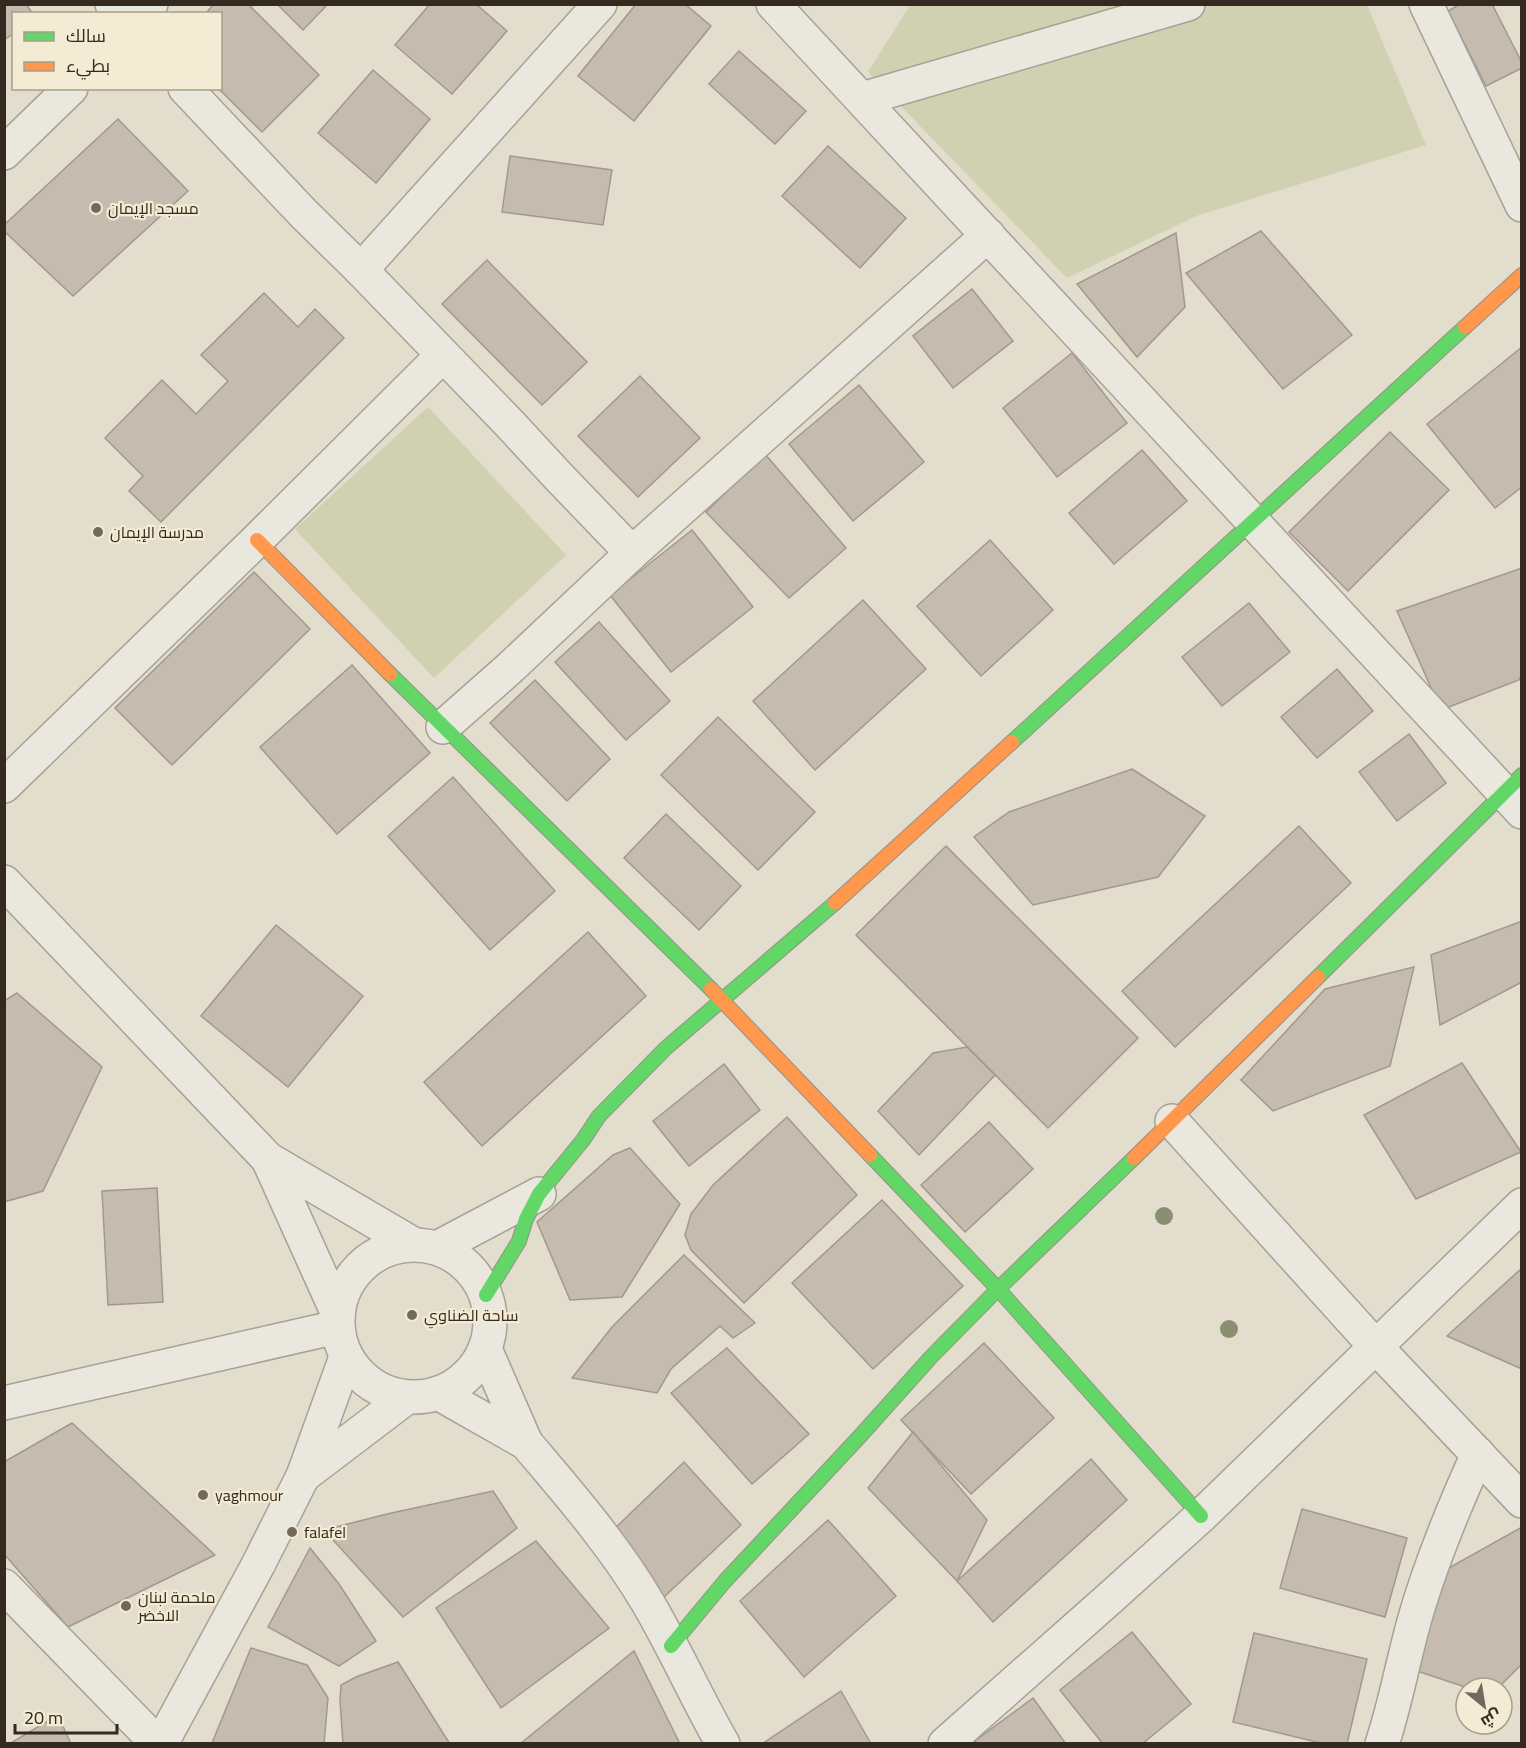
<svg xmlns="http://www.w3.org/2000/svg" width="1526" height="1748" font-family="Georgia,Cairo,serif">
<rect width="100%" height="100%" fill="#e2ddcc"/>
<!-- green -->
<g fill="#cfd1b0">
<path d="M 910,5 L 1367,5 L 1426,145 L 1196,216 L 1067,278 L 868,72 Z"/>
<path d="M 428,407 L 566,555 L 434,678 L 295,529 Z"/>
</g>
<!-- building -->
<g fill="#c5bbae" stroke="#a2998c" stroke-width="1.5">
<path d="M 4,4 L 26,4 L 33,14 L 14,14 L 14,33 L 4,40 Z"/>
<path d="M 214,4 L 248,4 L 319,75 L 262,132 L 218,88 L 220,88 L 220,14 L 205,14 Z"/>
<path d="M 277,4 L 328,4 L 303,30 Z"/>
<path d="M 430,4 L 476,4 L 507,31 L 452,94 L 395,45 Z"/>
<path d="M 636,4 L 685,4 L 711,26 L 634,121 L 578,76 Z"/>
<path d="M 1460,4 L 1492,4 L 1522,63 L 1522,68 L 1486,86 L 1448,11 Z"/>
<path d="M 739,51 L 806,111 L 775,144 L 709,84 Z"/>
<path d="M 373,70 L 430,119 L 376,183 L 318,133 Z"/>
<path d="M 118,119 L 188,191 L 73,296 L 4,231 L 4,225 Z"/>
<path d="M 828,146 L 906,218 L 860,268 L 782,196 Z"/>
<path d="M 510,156 L 612,170 L 603,225 L 502,212 Z"/>
<path d="M 1261,231 L 1352,335 L 1283,389 L 1186,273 Z"/>
<path d="M 1176,233 L 1185,307 L 1137,357 L 1077,284 Z"/>
<path d="M 487,260 L 587,362 L 542,405 L 442,304 Z"/>
<path d="M 972,289 L 1013,341 L 953,388 L 913,336 Z"/>
<path d="M 264,293 L 298,327 L 315,309 L 344,338 L 161,522 L 129,491 L 143,476 L 105,438 L 162,380 L 196,414 L 228,381 L 201,355 Z"/>
<path d="M 1522,347 L 1522,487 L 1495,508 L 1427,424 Z"/>
<path d="M 1072,353 L 1127,423 L 1057,477 L 1003,408 Z"/>
<path d="M 640,376 L 700,438 L 638,497 L 578,436 Z"/>
<path d="M 859,385 L 924,462 L 853,521 L 789,444 Z"/>
<path d="M 1390,432 L 1449,490 L 1348,591 L 1289,532 Z"/>
<path d="M 1142,450 L 1187,501 L 1114,564 L 1069,513 Z"/>
<path d="M 765,454 L 846,548 L 789,598 L 706,512 Z"/>
<path d="M 692,530 L 753,607 L 671,672 L 610,595 Z"/>
<path d="M 990,540 L 1053,610 L 981,676 L 917,606 Z"/>
<path d="M 1522,568 L 1522,675 L 1519,680 L 1441,710 L 1397,611 Z"/>
<path d="M 254,572 L 310,629 L 172,765 L 115,708 Z"/>
<path d="M 863,600 L 926,669 L 815,770 L 753,701 Z"/>
<path d="M 1249,603 L 1290,652 L 1222,706 L 1182,657 Z"/>
<path d="M 599,622 L 670,701 L 626,740 L 555,662 Z"/>
<path d="M 352,665 L 430,753 L 337,834 L 260,747 Z"/>
<path d="M 1337,669 L 1373,711 L 1317,758 L 1281,717 Z"/>
<path d="M 535,680 L 610,759 L 567,801 L 490,723 Z"/>
<path d="M 718,717 L 815,812 L 758,870 L 661,775 Z"/>
<path d="M 1409,734 L 1446,783 L 1397,821 L 1359,772 Z"/>
<path d="M 1132,769 L 1205,816 L 1158,877 L 1033,905 L 974,837 L 1009,812 Z"/>
<path d="M 453,777 L 555,891 L 490,950 L 388,836 Z"/>
<path d="M 666,814 L 741,886 L 699,930 L 624,858 Z"/>
<path d="M 1299,826 L 1351,883 L 1175,1047 L 1122,991 Z"/>
<path d="M 946,846 L 1138,1038 L 1048,1128 L 856,935 Z"/>
<path d="M 1522,921 L 1522,982 L 1440,1025 L 1431,955 Z"/>
<path d="M 276,925 L 363,996 L 288,1087 L 201,1016 Z"/>
<path d="M 588,932 L 646,996 L 482,1146 L 424,1082 Z"/>
<path d="M 1414,967 L 1390,1066 L 1273,1111 L 1241,1080 L 1325,989 Z"/>
<path d="M 17,993 L 102,1067 L 43,1191 L 4,1202 L 4,1001 Z"/>
<path d="M 967,1047 L 995,1075 L 919,1155 L 878,1111 L 933,1053 Z"/>
<path d="M 1462,1063 L 1521,1152 L 1416,1199 L 1364,1115 Z"/>
<path d="M 724,1064 L 760,1110 L 689,1166 L 653,1121 Z"/>
<path d="M 787,1117 L 857,1195 L 744,1303 L 691,1250 L 685,1235 L 691,1214 L 713,1185 Z"/>
<path d="M 989,1122 L 1033,1169 L 965,1232 L 921,1185 Z"/>
<path d="M 630,1148 L 680,1204 L 622,1297 L 570,1300 L 537,1222 L 613,1155 Z"/>
<path d="M 157,1188 L 163,1302 L 108,1305 L 102,1191 Z"/>
<path d="M 882,1200 L 963,1286 L 873,1369 L 792,1283 Z"/>
<path d="M 684,1255 L 755,1323 L 733,1338 L 720,1326 L 671,1369 L 657,1393 L 572,1378 L 612,1327 Z"/>
<path d="M 1522,1268 L 1522,1369 L 1447,1336 Z"/>
<path d="M 984,1343 L 1054,1418 L 971,1494 L 901,1420 Z"/>
<path d="M 727,1348 L 809,1434 L 752,1484 L 671,1393 Z"/>
<path d="M 72,1423 L 215,1555 L 68,1627 L 4,1554 L 4,1462 Z"/>
<path d="M 913,1432 L 987,1520 L 957,1581 L 868,1488 Z"/>
<path d="M 1091,1459 L 1127,1500 L 993,1622 L 957,1581 Z"/>
<path d="M 684,1462 L 741,1525 L 664,1597 L 611,1532 Z"/>
<path d="M 493,1491 L 517,1528 L 403,1617 L 324,1530 L 387,1514 Z"/>
<path d="M 1302,1509 L 1407,1538 L 1385,1617 L 1280,1588 Z"/>
<path d="M 828,1520 L 896,1596 L 804,1677 L 740,1601 Z"/>
<path d="M 1522,1527 L 1522,1664 L 1498,1688 L 1468,1688 L 1414,1670 L 1447,1569 Z"/>
<path d="M 536,1541 L 609,1628 L 501,1708 L 436,1608 Z"/>
<path d="M 310,1548 L 339,1584 L 376,1641 L 339,1666 L 268,1627 Z"/>
<path d="M 1132,1632 L 1191,1704 L 1142,1744 L 1103,1744 L 1060,1690 Z"/>
<path d="M 1254,1633 L 1367,1659 L 1347,1744 L 1325,1744 L 1233,1722 Z"/>
<path d="M 251,1648 L 307,1665 L 328,1698 L 324,1744 L 212,1743 Z"/>
<path d="M 634,1651 L 680,1744 L 520,1744 Z"/>
<path d="M 398,1662 L 450,1744 L 343,1744 L 340,1701 L 341,1685 L 356,1677 Z"/>
<path d="M 841,1691 L 870,1742 L 868,1744 L 762,1744 Z"/>
<path d="M 1033,1698 L 1066,1744 L 977,1744 L 975,1741 Z"/>
<path d="M 58,1715 L 71,1744 L 9,1744 Z"/>
</g>
<g fill="none" stroke-linecap="round" stroke-linejoin="round">
<defs>
<g id="street">
<path d="M 112,4 L 119,14"/>
<path d="M 773,4 L 1522,812"/>
<path d="M 1426,4 L 1522,205"/>
<path d="M 143,14 L 151,4"/>
<path d="M 185,88 L 303,213 L 361,270 L 509,423 L 558,476 L 632,553"/>
<path d="M 862,99 L 1188,4"/>
<path d="M 4,153 L 71,88"/>
<path d="M 361,270 L 600,4"/>
<path d="M 443,727 L 511,667 L 632,553 L 988,235"/>
<path d="M 4,786 L 257,540 L 443,355"/>
<path d="M 4,882 L 268,1159 L 413,1244"/>
<path d="M 1172,1121 L 1376,1347 L 1522,1501"/>
<path d="M 268,1159 L 338,1314"/>
<circle cx="414" cy="1321" r="76"/>
<path d="M 437,1248 L 539,1194"/>
<path d="M 438,1393 L 526,1443 L 485,1349"/>
<path d="M 4,1403 L 337,1327"/>
<path d="M 526,1443 C 569,1494 614,1545 648,1603 C 675,1649 696,1697 723,1744"/>
<path d="M 303,1476 L 407,1397"/>
<path d="M 4,1586 L 158,1744"/>
<path d="M 161,1744 L 258,1565 L 303,1476 L 346,1357"/>
<path d="M 945,1744 L 1110,1598 L 1201,1516 L 1522,1205"/>
<path d="M 1382,1744 C 1396,1702 1403,1660 1415,1618 C 1431,1562 1454,1507 1478,1454"/>
</g>
<g id="fast">
<path d="M 390,674 L 711,989"/>
<path d="M 1012,742 L 1465,327"/>
<path d="M 1318,977 L 1522,775"/>
<path d="M 870,1155 L 998,1289 L 1201,1516"/>
<path d="M 486,1295 L 519,1241 L 526,1219 L 539,1194 L 583,1140 L 599,1116 L 666,1048 L 835,903"/>
<path d="M 671,1646 L 725,1581 L 862,1434 L 931,1357 L 998,1289 L 1134,1158"/>
</g>
<g id="slow">
<path d="M 1465,327 L 1522,275"/>
<path d="M 257,540 L 390,674"/>
<path d="M 835,903 L 1012,742"/>
<path d="M 711,989 L 870,1155"/>
<path d="M 1134,1158 L 1318,977"/>
</g>
</defs>
<!-- street casing -->
<use href="#street" stroke="#a7a296" stroke-width="36"/>
<!-- fast casing -->
<use href="#fast" stroke="#979186" stroke-width="16"/>
<!-- slow casing -->
<use href="#slow" stroke="#979186" stroke-width="16"/>
<!-- street -->
<use href="#street" stroke="#eae7de" stroke-width="33"/>
<!-- fast -->
<use href="#fast" stroke="#63d668" stroke-width="14"/>
<!-- slow -->
<use href="#slow" stroke="#ff974d" stroke-width="14"/>
</g>
<!-- trees -->
<g fill="#8b8f71">
<circle cx="1164" cy="1216" r="9"/>
<circle cx="1229" cy="1329" r="9"/>
</g>
<!-- markers -->
<g fill="#72695c" stroke="#f3ebd3" stroke-width="2">
<circle cx="96" cy="208" r="6"/>
<circle cx="98" cy="532" r="6"/>
<circle cx="412" cy="1315" r="6"/>
<circle cx="203" cy="1495" r="6"/>
<circle cx="292" cy="1532" r="6"/>
<circle cx="126" cy="1606" r="6"/>
</g>
<g text-anchor="middle" stroke-width="4.5" stroke-linejoin="round" paint-order="stroke">
<!-- poi labels -->
<g font-size="16" fill="#352a1f" stroke="#f3ebd3" text-anchor="start">
<text x="108" y="214">مسجد الإيمان</text>
<text x="110" y="538">مدرسة الإيمان</text>
<text x="424" y="1321">ساحة الضناوي</text>
<text x="215" y="1501">yaghmour</text>
<text x="304" y="1538">falafel</text>
<text x="138" y="1603">ملحمة لبنان<tspan x="138" dy="18">الاخضر</tspan></text>
</g>
</g>
<!-- border -->
<rect width="1526" height="1748" fill="none" stroke="#352a1f" stroke-width="12"/>
<!-- legend -->
<rect x="12" y="12" width="210" height="78" fill="#f3ebd3" stroke="#a79e8b" stroke-width="1.5"/>
<rect x="24" y="32" width="30" height="9" fill="#63d668" stroke="#a79e8b" stroke-width="1.5"/>
<text x="66" y="42" font-size="18" fill="#352a1f">سالك</text>
<rect x="24" y="62" width="30" height="9" fill="#ff974d" stroke="#a79e8b" stroke-width="1.5"/>
<text x="66" y="72" font-size="18" fill="#352a1f">بطيء</text>
<!-- north arrow -->
<g transform="translate(1484 1706) rotate(150)"><circle r="28" fill="#f3ebd3" stroke="#a79e8b" stroke-width="1.5"/>
<path d="M0-4.5L10 22L0 15L-10 22Z" fill="#72695c"/>
<text y="-9" font-size="16" font-weight="bold" text-anchor="middle" fill="#352a1f">ش</text>
</g>
<!-- scale -->
<path d="M15 1724v9h102v-9" fill="none" stroke="#352a1f" stroke-width="3"/>
<text x="24" y="1724" font-size="18" fill="#352a1f" stroke="#f3ebd3" stroke-width="4.5" paint-order="stroke">20 m</text>
</svg>
